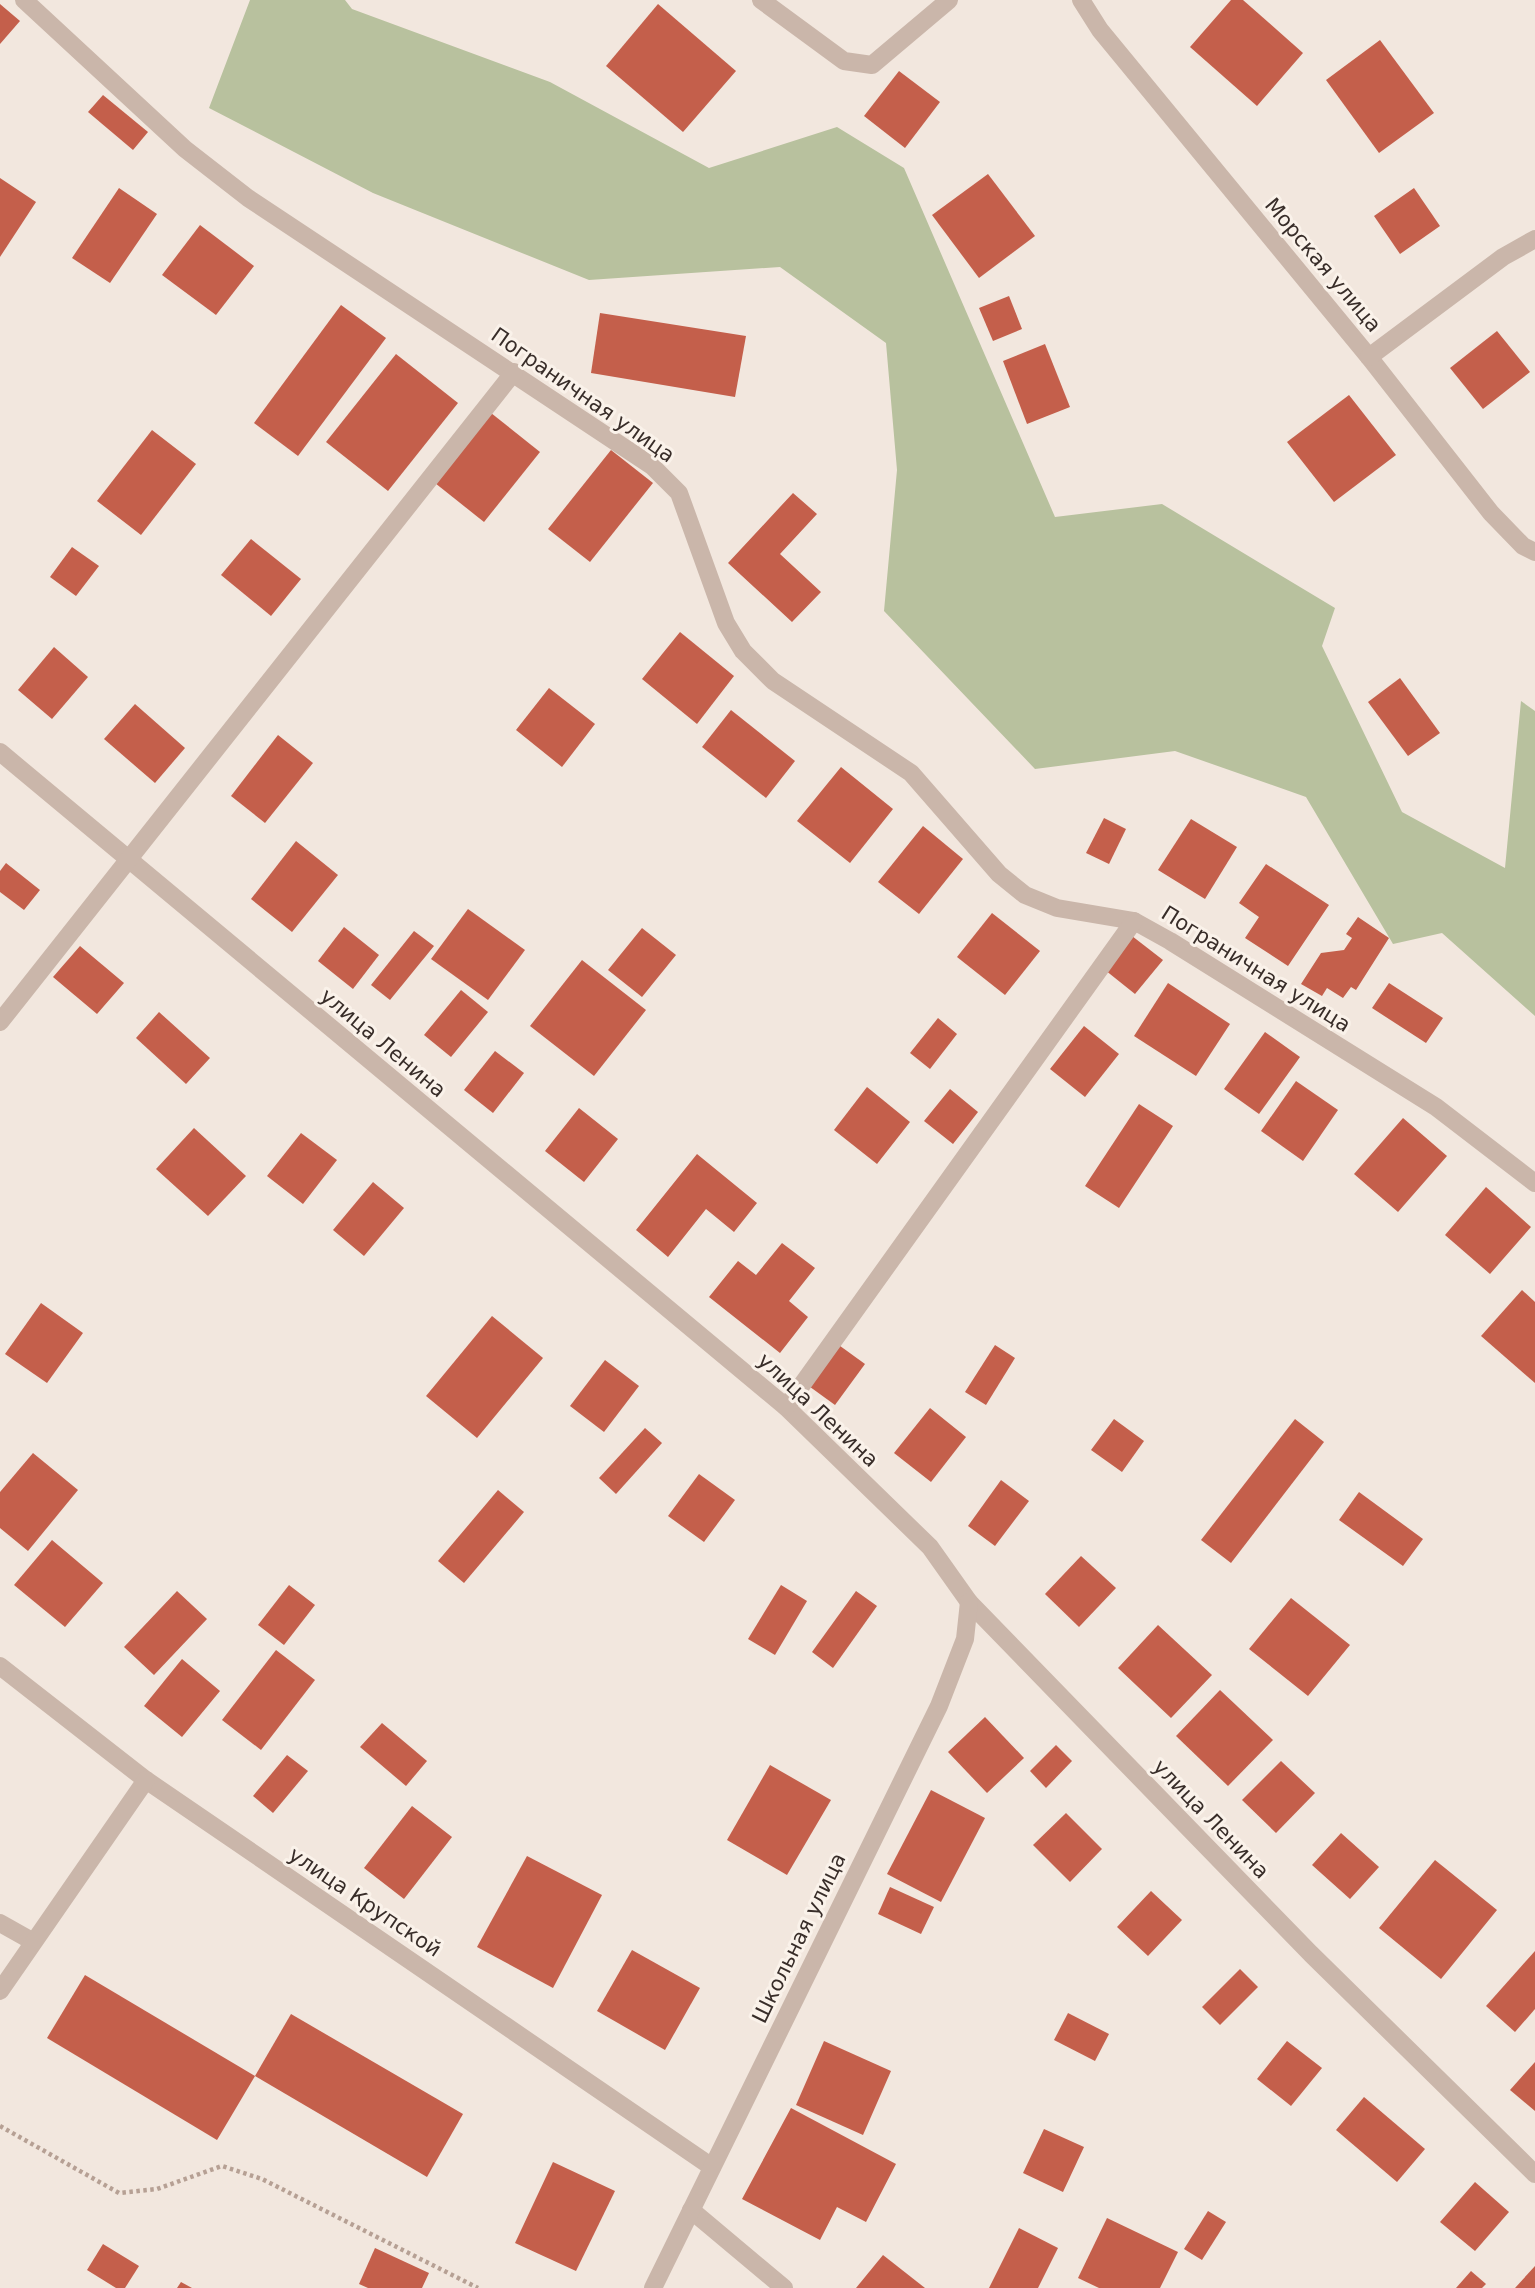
<svg xmlns="http://www.w3.org/2000/svg" width="1535" height="2288" font-family="'DejaVu Sans',sans-serif">
<rect width="100%" height="100%" fill="#f2e7de"/>
<!-- green -->
<path fill="#b8c19e" d="M 250,0 L 345,0 L 352,9 L 550,82 L 709,168 L 837,127 L 904,168 L 1055,517 L 1162,504 L 1335,608 L 1322,646 L 1402,812 L 1505,868 L 1521,701 L 1535,711 L 1535,1016 L 1442,933 L 1393,944 L 1306,797 L 1175,751 L 1035,769 L 884,611 L 897,470 L 886,343 L 780,267 L 589,280 L 373,193 L 209,108 Z"/>
<!-- building -->
<g fill="#c45f4b">
<path d="M 1231,0 L 1243,0 L 1303,53 L 1257,106 L 1190,47 Z"/>
<path d="M 0,4 L 20,21 L 0,44 Z"/>
<path d="M 658,4 L 736,71 L 683,132 L 606,66 Z"/>
<path d="M 1380,40 L 1434,113 L 1379,153 L 1326,80 Z"/>
<path d="M 899,71 L 940,102 L 905,148 L 864,116 Z"/>
<path d="M 103,95 L 148,132 L 133,150 L 88,112 Z"/>
<path d="M 988,174 L 1035,236 L 979,278 L 932,215 Z"/>
<path d="M 0,178 L 36,202 L 0,257 Z"/>
<path d="M 119,188 L 157,214 L 110,283 L 72,258 Z"/>
<path d="M 1414,188 L 1440,226 L 1400,254 L 1374,216 Z"/>
<path d="M 200,225 L 254,266 L 216,315 L 162,275 Z"/>
<path d="M 1009,296 L 1022,329 L 993,341 L 979,308 Z"/>
<path d="M 341,305 L 386,338 L 298,456 L 254,423 Z"/>
<path d="M 600,313 L 746,336 L 735,397 L 591,373 Z"/>
<path d="M 1497,331 L 1530,372 L 1483,409 L 1450,368 Z"/>
<path d="M 1045,344 L 1070,407 L 1027,424 L 1003,361 Z"/>
<path d="M 396,354 L 458,403 L 388,491 L 326,442 Z"/>
<path d="M 1349,395 L 1396,455 L 1334,502 L 1287,442 Z"/>
<path d="M 491,413 L 540,452 L 484,522 L 435,483 Z"/>
<path d="M 152,430 L 196,464 L 141,535 L 97,501 Z"/>
<path d="M 611,450 L 653,483 L 590,562 L 548,529 Z"/>
<path d="M 793,493 L 817,514 L 780,554 L 821,592 L 792,622 L 728,563 Z"/>
<path d="M 251,539 L 301,579 L 271,616 L 221,575 Z"/>
<path d="M 72,547 L 99,566 L 76,596 L 50,577 Z"/>
<path d="M 680,632 L 734,676 L 697,724 L 642,679 Z"/>
<path d="M 54,647 L 88,677 L 52,719 L 18,690 Z"/>
<path d="M 1400,678 L 1440,733 L 1408,756 L 1368,702 Z"/>
<path d="M 549,688 L 595,724 L 562,767 L 516,730 Z"/>
<path d="M 135,704 L 185,748 L 155,783 L 104,739 Z"/>
<path d="M 731,710 L 795,761 L 766,798 L 702,747 Z"/>
<path d="M 278,735 L 313,763 L 265,823 L 231,796 Z"/>
<path d="M 841,767 L 893,809 L 850,863 L 797,821 Z"/>
<path d="M 1104,818 L 1126,829 L 1109,864 L 1086,853 Z"/>
<path d="M 1191,819 L 1237,847 L 1205,899 L 1158,870 Z"/>
<path d="M 923,826 L 963,859 L 919,914 L 878,882 Z"/>
<path d="M 296,841 L 338,875 L 292,932 L 251,899 Z"/>
<path d="M 6,863 L 40,890 L 24,910 L 0,892 L 0,871 Z"/>
<path d="M 1266,864 L 1329,905 L 1288,966 L 1245,938 L 1259,917 L 1239,903 Z"/>
<path d="M 468,909 L 525,950 L 488,1000 L 431,959 Z"/>
<path d="M 992,913 L 1040,951 L 1005,995 L 957,957 Z"/>
<path d="M 1358,917 L 1389,938 L 1356,990 L 1351,987 L 1343,998 L 1327,988 L 1322,996 L 1301,984 L 1321,953 L 1344,950 L 1352,938 L 1346,934 Z"/>
<path d="M 344,927 L 379,955 L 353,989 L 318,961 Z"/>
<path d="M 642,928 L 676,955 L 642,997 L 608,970 Z"/>
<path d="M 414,931 L 434,946 L 390,1000 L 371,985 Z"/>
<path d="M 1132,936 L 1163,960 L 1135,994 L 1105,970 Z"/>
<path d="M 80,946 L 124,983 L 97,1014 L 53,977 Z"/>
<path d="M 582,960 L 646,1010 L 594,1076 L 530,1026 Z"/>
<path d="M 1168,983 L 1230,1024 L 1196,1076 L 1134,1036 Z"/>
<path d="M 1389,983 L 1443,1018 L 1426,1043 L 1372,1008 Z"/>
<path d="M 461,990 L 488,1012 L 451,1057 L 424,1035 Z"/>
<path d="M 159,1012 L 210,1058 L 186,1084 L 136,1038 Z"/>
<path d="M 938,1018 L 957,1034 L 930,1069 L 910,1053 Z"/>
<path d="M 1084,1026 L 1119,1054 L 1085,1097 L 1050,1069 Z"/>
<path d="M 1265,1032 L 1300,1057 L 1259,1114 L 1224,1089 Z"/>
<path d="M 495,1051 L 524,1073 L 493,1113 L 464,1090 Z"/>
<path d="M 1296,1081 L 1338,1110 L 1303,1161 L 1261,1131 Z"/>
<path d="M 867,1087 L 910,1122 L 877,1164 L 834,1130 Z"/>
<path d="M 950,1089 L 978,1112 L 953,1144 L 924,1121 Z"/>
<path d="M 1139,1104 L 1173,1126 L 1119,1208 L 1085,1186 Z"/>
<path d="M 579,1108 L 618,1139 L 584,1182 L 545,1151 Z"/>
<path d="M 1403,1118 L 1447,1156 L 1398,1212 L 1354,1174 Z"/>
<path d="M 194,1128 L 246,1176 L 208,1216 L 156,1169 Z"/>
<path d="M 301,1133 L 337,1160 L 303,1204 L 267,1176 Z"/>
<path d="M 697,1154 L 757,1203 L 734,1232 L 706,1209 L 668,1257 L 636,1230 Z"/>
<path d="M 373,1182 L 404,1208 L 364,1256 L 333,1230 Z"/>
<path d="M 1486,1187 L 1531,1227 L 1490,1274 L 1445,1235 Z"/>
<path d="M 782,1243 L 815,1268 L 789,1301 L 808,1317 L 780,1353 L 709,1297 L 738,1261 L 756,1275 Z"/>
<path d="M 1522,1290 L 1535,1302 L 1535,1383 L 1481,1336 Z"/>
<path d="M 41,1303 L 83,1333 L 47,1383 L 5,1354 Z"/>
<path d="M 492,1316 L 543,1358 L 477,1438 L 426,1396 Z"/>
<path d="M 836,1343 L 865,1364 L 835,1405 L 806,1384 Z"/>
<path d="M 995,1345 L 1015,1358 L 986,1405 L 965,1392 Z"/>
<path d="M 605,1360 L 639,1386 L 604,1432 L 570,1406 Z"/>
<path d="M 930,1408 L 966,1437 L 931,1482 L 894,1453 Z"/>
<path d="M 1114,1419 L 1144,1441 L 1122,1472 L 1091,1450 Z"/>
<path d="M 1295,1419 L 1324,1442 L 1231,1563 L 1201,1540 Z"/>
<path d="M 645,1428 L 662,1443 L 616,1494 L 599,1478 Z"/>
<path d="M 33,1453 L 78,1490 L 28,1551 L 0,1528 L 0,1492 Z"/>
<path d="M 699,1474 L 735,1500 L 704,1542 L 668,1516 Z"/>
<path d="M 1001,1480 L 1029,1501 L 995,1546 L 968,1526 Z"/>
<path d="M 498,1490 L 524,1512 L 464,1583 L 438,1561 Z"/>
<path d="M 1359,1492 L 1423,1539 L 1403,1566 L 1339,1520 Z"/>
<path d="M 52,1540 L 103,1583 L 65,1627 L 14,1585 Z"/>
<path d="M 1081,1556 L 1116,1588 L 1079,1627 L 1045,1594 Z"/>
<path d="M 289,1585 L 315,1605 L 284,1645 L 258,1625 Z"/>
<path d="M 781,1585 L 807,1601 L 775,1655 L 748,1639 Z"/>
<path d="M 177,1591 L 207,1619 L 154,1675 L 124,1647 Z"/>
<path d="M 856,1591 L 877,1606 L 833,1668 L 812,1652 Z"/>
<path d="M 1291,1598 L 1350,1645 L 1308,1696 L 1249,1649 Z"/>
<path d="M 1158,1625 L 1212,1675 L 1171,1718 L 1118,1668 Z"/>
<path d="M 276,1650 L 315,1680 L 261,1750 L 222,1720 Z"/>
<path d="M 182,1659 L 220,1691 L 182,1737 L 144,1706 Z"/>
<path d="M 1220,1690 L 1273,1740 L 1228,1786 L 1176,1736 Z"/>
<path d="M 985,1717 L 1024,1758 L 987,1793 L 948,1752 Z"/>
<path d="M 382,1723 L 427,1761 L 406,1786 L 360,1747 Z"/>
<path d="M 1056,1745 L 1072,1761 L 1046,1788 L 1030,1771 Z"/>
<path d="M 287,1755 L 308,1771 L 273,1813 L 253,1796 Z"/>
<path d="M 1281,1761 L 1315,1793 L 1276,1833 L 1242,1800 Z"/>
<path d="M 770,1765 L 831,1800 L 787,1875 L 727,1840 Z"/>
<path d="M 931,1790 L 985,1818 L 941,1902 L 887,1874 Z"/>
<path d="M 412,1806 L 452,1837 L 404,1899 L 364,1868 Z"/>
<path d="M 1066,1813 L 1102,1849 L 1070,1882 L 1033,1845 Z"/>
<path d="M 1341,1833 L 1379,1867 L 1350,1899 L 1312,1865 Z"/>
<path d="M 527,1856 L 602,1895 L 553,1988 L 477,1947 Z"/>
<path d="M 1435,1860 L 1497,1910 L 1441,1979 L 1379,1928 Z"/>
<path d="M 890,1887 L 934,1907 L 921,1934 L 878,1914 Z"/>
<path d="M 1151,1891 L 1182,1920 L 1148,1956 L 1117,1927 Z"/>
<path d="M 632,1950 L 700,1988 L 665,2050 L 597,2011 Z"/>
<path d="M 1535,1951 L 1535,2009 L 1515,2032 L 1486,2006 Z"/>
<path d="M 1240,1969 L 1258,1987 L 1220,2025 L 1202,2007 Z"/>
<path d="M 85,1975 L 255,2076 L 217,2140 L 47,2038 Z"/>
<path d="M 1068,2013 L 1109,2034 L 1095,2061 L 1054,2040 Z"/>
<path d="M 291,2014 L 463,2114 L 427,2177 L 255,2076 Z"/>
<path d="M 824,2041 L 891,2071 L 863,2135 L 796,2105 Z"/>
<path d="M 1287,2041 L 1322,2068 L 1291,2106 L 1257,2079 Z"/>
<path d="M 1535,2062 L 1535,2111 L 1510,2090 Z"/>
<path d="M 1364,2097 L 1425,2149 L 1397,2182 L 1336,2130 Z"/>
<path d="M 791,2108 L 896,2164 L 866,2222 L 837,2207 L 820,2240 L 742,2199 Z"/>
<path d="M 1044,2129 L 1084,2147 L 1063,2192 L 1023,2173 Z"/>
<path d="M 553,2162 L 615,2191 L 576,2271 L 515,2243 Z"/>
<path d="M 1475,2182 L 1509,2212 L 1475,2251 L 1440,2222 Z"/>
<path d="M 1208,2211 L 1226,2222 L 1202,2260 L 1184,2249 Z"/>
<path d="M 1107,2218 L 1178,2252 L 1160,2288 L 1099,2288 L 1078,2278 Z"/>
<path d="M 1019,2228 L 1058,2248 L 1038,2288 L 989,2288 Z"/>
<path d="M 103,2244 L 139,2266 L 125,2288 L 116,2288 L 87,2270 Z"/>
<path d="M 375,2248 L 429,2273 L 422,2288 L 368,2288 L 359,2284 Z"/>
<path d="M 883,2255 L 925,2288 L 856,2288 Z"/>
<path d="M 1535,2266 L 1535,2288 L 1515,2288 Z"/>
<path d="M 1471,2271 L 1486,2284 L 1482,2288 L 1456,2288 Z"/>
<path d="M 181,2282 L 192,2288 L 177,2288 Z"/>
</g>
<g fill="none" stroke-linecap="round" stroke-linejoin="round">
<!-- path -->
<path stroke="#b6a094" stroke-width="4.5" stroke-dasharray="3.5 3.5" stroke-linecap="butt" d="M 0,2126 L 119,2193 L 157,2189 L 222,2166 L 262,2179 L 478,2288"/>
<!-- minor -->
<g stroke="#cab6aa" stroke-width="18">
<path d="M 24,0 L 185,149 L 248,198 L 652,466 L 679,493 L 726,623 L 743,651 L 773,681 L 911,773 L 999,874 L 1025,895 L 1057,908 L 1134,921 L 1170,941 L 1436,1107 L 1535,1183"/>
<path d="M 761,0 L 844,61 L 872,65 L 949,0"/>
<path d="M 1081,0 L 1100,30 L 1369,357 L 1491,513 L 1523,546 L 1535,552"/>
<path d="M 1369,357 L 1503,257 L 1535,239"/>
<path d="M 0,752 L 786,1407 L 930,1547 L 969,1602 L 1311,1954 L 1535,2174"/>
<path d="M 0,1022 L 514,372"/>
<path d="M 786,1407 L 1134,921"/>
<path d="M 0,1666 L 146,1780 L 712,2167"/>
<path d="M 0,1923 L 32,1941"/>
<path d="M 0,1991 L 146,1780"/>
<path d="M 691,2210 L 784,2288"/>
<path d="M 653,2288 L 939,1706 L 965,1639 L 969,1602"/>
</g>
</g>
<g text-anchor="middle" stroke-width="6" stroke-linejoin="round" paint-order="stroke">
<!-- street labels -->
<g font-size="21" fill="#382d29" stroke="#faf2ea">
<text transform="translate(1323 265) rotate(50)" y="7">Морская улица</text>
<text transform="translate(583 395) rotate(35)" y="7">Пограничная улица</text>
<text transform="translate(1256 969) rotate(32)" y="7">Пограничная улица</text>
<text transform="translate(383 1043) rotate(40)" y="7">улица Ленина</text>
<text transform="translate(818 1410) rotate(43)" y="7">улица Ленина</text>
<text transform="translate(1211 1819) rotate(46)" y="7">улица Ленина</text>
<text transform="translate(365 1902) rotate(34)" y="7">улица Крупской</text>
<text transform="translate(799 1938) rotate(-64)" y="7">Школьная улица</text>
</g>
</g>
</svg>
